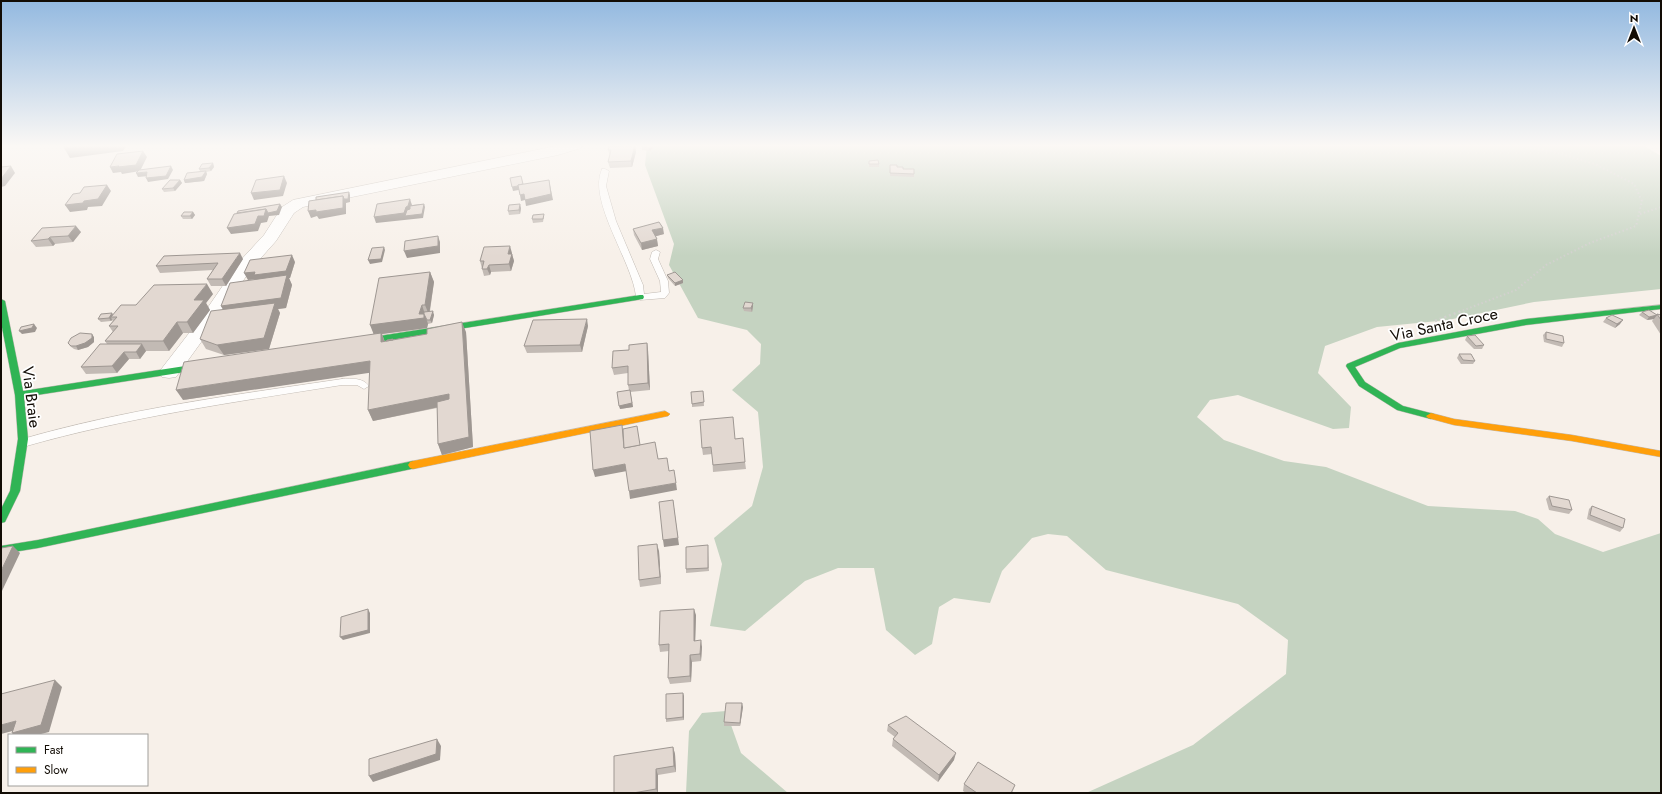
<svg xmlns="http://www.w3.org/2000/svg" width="1662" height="794" font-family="Jost,sans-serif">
<rect width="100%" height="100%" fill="#f7f0e9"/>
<!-- forest -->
<g fill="#c5d3c1">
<path d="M 647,145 L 1643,145 L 1661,156 L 1661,289 L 1534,302 L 1448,320 L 1377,327 L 1325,346 L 1318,373 L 1351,407 L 1349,428 L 1333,429 L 1238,395 L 1210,400 L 1197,417 L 1224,440 L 1284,461 L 1326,467 L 1428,506 L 1515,511 L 1538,519 L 1555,534 L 1603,552 L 1661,533 L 1661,793 L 1086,793 L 1193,745 L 1286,674 L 1288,640 L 1238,604 L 1106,570 L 1067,536 L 1048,534 L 1032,538 L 1002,571 L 990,603 L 954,598 L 939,607 L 932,644 L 915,655 L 886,630 L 874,568 L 838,568 L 805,581 L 745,631 L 710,626 L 722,564 L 714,538 L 752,506 L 763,467 L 758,412 L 732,390 L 760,364 L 761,344 L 747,330 L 698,318 L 669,265 L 674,244 L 645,165 Z"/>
<path d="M 726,711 L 741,753 L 788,793 L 686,793 L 689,731 L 702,713 Z"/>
</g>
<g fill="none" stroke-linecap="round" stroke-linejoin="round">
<defs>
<g id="lane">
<path d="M 602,169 L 605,169 L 609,171 L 606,186 L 616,221 L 643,285 L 644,294 L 661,292 L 660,281 L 650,259 L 652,252 L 656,250 L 660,252 L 658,259 L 668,281 L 669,293 L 665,298 L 640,300 L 636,297 C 633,262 587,201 602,169 Z"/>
<path d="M 342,379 C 352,379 362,377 369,386 L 364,389 L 357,385 L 342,385 C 235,402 128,417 23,447 L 19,446 L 18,443 L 19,440 C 124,409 234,395 342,379 Z"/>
</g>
<path id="street" d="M 561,145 L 583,145 L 581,148 L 558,155 L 303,207 L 294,213 L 276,241 L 251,269 L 212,327 L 176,377 L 169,378 L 162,377 L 159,372 L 200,319 L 239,262 L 264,235 L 282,207 L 293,200 Z"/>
<g id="fast">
<path d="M 640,295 L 643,295 L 644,297 L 643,299 L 354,346 L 350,343 L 354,340 Z"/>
<path d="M 1,299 L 5,301 L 23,391 L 211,362 L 215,365 L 211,368 L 24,397 L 28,439 L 20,491 L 5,522 L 1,523 L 1,509 L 10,491 L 18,439 L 15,395 L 1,322 Z"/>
<path d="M 1661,305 L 1661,309 L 1526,325 L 1400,348 L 1355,367 L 1365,382 L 1403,406 L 1434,414 L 1436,416 L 1431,419 L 1397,410 L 1359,386 L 1346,366 L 1347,364 L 1398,343 L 1526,319 Z"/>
<path d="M 413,461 L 416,462 L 418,465 L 416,468 L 38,548 L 1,554 L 1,546 L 38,540 Z"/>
</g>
<g id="slow">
<path d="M 665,411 L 670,414 L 668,416 L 413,469 L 410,468 L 408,465 L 410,462 L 413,461 Z"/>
<path d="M 1431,413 L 1454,419 L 1572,435 L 1661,451 L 1661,457 L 1572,441 L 1454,425 L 1428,418 L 1426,416 Z"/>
</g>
</defs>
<!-- lane casing -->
<use href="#lane" stroke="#c1bab3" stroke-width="1"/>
<!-- street casing -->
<use href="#street" stroke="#c1bab3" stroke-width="1"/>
<!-- fast casing -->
<use href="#fast" stroke="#c1bab3" stroke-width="1"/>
<!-- slow casing -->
<use href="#slow" stroke="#c1bab3" stroke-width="1"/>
<!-- path-far1 -->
<g stroke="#d2d1ce" stroke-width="2" stroke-dasharray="1.5 2.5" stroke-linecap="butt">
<path d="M 1640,214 L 1661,207"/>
<path d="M 1459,312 L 1516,290 L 1546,265 L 1590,243 L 1636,226 L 1642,201 L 1634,184 L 1595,164 L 1551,151 L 1508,145"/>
</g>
<!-- path -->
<path stroke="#d2d1ce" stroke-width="2.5" stroke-dasharray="2 3" stroke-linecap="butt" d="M 1435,321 L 1461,311"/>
<!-- lane -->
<use href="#lane" fill="#fefdfc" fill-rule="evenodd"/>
<!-- street -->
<use href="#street" fill="#fefdfc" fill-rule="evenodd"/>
<!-- fast -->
<use href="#fast" fill="#30b455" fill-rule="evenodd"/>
<!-- slow -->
<use href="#slow" fill="#ff9f0a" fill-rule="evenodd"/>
</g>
<!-- wall -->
<g fill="#c2bab4">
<path d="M 635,145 L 636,152 L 632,167 L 610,168 L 608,162 L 610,156 L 608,150 Z"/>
<path d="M 643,145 L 653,145 L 654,146 L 650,151 L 642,150 L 642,147 Z"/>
<path d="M 869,161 L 879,164 L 879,167 L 869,167 Z"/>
<path d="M 213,163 L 214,167 L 211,171 L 206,172 L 207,174 L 204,181 L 185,183 L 184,180 L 200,171 L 199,169 Z"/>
<path d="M 890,165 L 903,169 L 914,174 L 914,177 L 890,176 Z"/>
<path d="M 180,180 L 182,183 L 175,191 L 164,192 L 162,189 Z"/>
<path d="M 521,208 L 520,214 L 509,215 L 508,211 Z"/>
<path d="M 193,212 L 195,215 L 192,219 L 183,219 L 181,216 Z"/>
<path d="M 544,217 L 543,222 L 533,223 L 532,219 Z"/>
<path d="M 42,228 L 81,232 L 73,242 L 55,244 L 53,246 L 36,247 L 31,241 Z"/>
<path d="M 633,229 L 664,234 L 656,236 L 658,246 L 642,250 L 634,235 Z"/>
<path d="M 512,253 L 512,254 L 514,261 L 511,271 L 491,272 L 490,275 L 484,276 L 480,261 Z"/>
<path d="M 243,259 L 226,286 L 211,286 L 207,279 L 213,270 L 160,273 L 156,266 Z"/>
<path d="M 295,262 L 290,278 L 289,278 L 292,285 L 286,308 L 278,309 L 280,313 L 269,349 L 224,355 L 206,349 L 200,339 L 223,310 L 221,306 L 256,279 L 248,280 Z"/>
<path d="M 430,272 L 434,282 L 430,311 L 434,315 L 432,323 L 428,324 L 427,328 L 382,334 L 385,342 L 393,339 L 393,340 L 466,332 L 473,447 L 442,455 L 438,444 L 437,408 L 373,421 L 368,410 L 370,372 L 183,400 L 373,334 Z"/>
<path d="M 667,275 L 683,280 L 683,283 L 675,286 L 668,278 Z"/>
<path d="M 213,294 L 206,303 L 210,310 L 193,333 L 183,333 L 169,351 L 146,351 L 140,359 L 129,359 L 117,373 L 86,374 L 81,367 L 107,344 L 105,341 L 113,332 L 109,326 L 113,321 L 112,320 L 111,321 L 101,322 L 98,319 L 112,313 L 113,315 L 136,305 Z"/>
<path d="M 753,306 L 752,312 L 744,311 L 743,308 Z"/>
<path d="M 1642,312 L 1657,315 L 1654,319 L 1647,320 L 1639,315 Z"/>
<path d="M 1657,314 L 1661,315 L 1661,335 L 1652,321 Z"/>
<path d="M 1606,318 L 1620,324 L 1615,328 L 1603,322 Z"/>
<path d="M 588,326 L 582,352 L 527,353 L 524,346 Z"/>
<path d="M 1546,332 L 1564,343 L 1562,347 L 1544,342 L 1543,335 Z"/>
<path d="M 1467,336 L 1484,345 L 1482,349 L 1474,349 L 1465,340 Z"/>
<path d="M 94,337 L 94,342 L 88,347 L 78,350 L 74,349 L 70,346 L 68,343 Z"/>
<path d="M 647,343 L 648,350 L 650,390 L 630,392 L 633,407 L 620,409 L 629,390 L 628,385 L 628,373 L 614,375 L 612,368 L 629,350 Z"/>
<path d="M 1459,354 L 1475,361 L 1473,364 L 1461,364 L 1457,358 Z"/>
<path d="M 703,391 L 704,406 L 692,407 L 692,404 Z"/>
<path d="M 735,439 L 745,462 L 746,469 L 713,472 L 712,454 L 703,455 L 702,448 Z"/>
<path d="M 1549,496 L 1572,510 L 1569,514 L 1549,510 L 1546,499 Z"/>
<path d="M 1592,506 L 1623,528 L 1620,532 L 1587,519 L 1589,509 Z"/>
<path d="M 708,549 L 709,571 L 686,573 L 686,569 Z"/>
<path d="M 659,551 L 661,584 L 640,587 L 639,580 Z"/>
<path d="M 696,615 L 695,641 L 702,647 L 701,661 L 692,662 L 691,682 L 670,684 L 668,678 L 669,651 L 660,652 L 659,645 Z"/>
<path d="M 684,696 L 684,720 L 666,722 L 666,719 Z"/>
<path d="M 743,707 L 740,726 L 724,726 L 724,722 Z"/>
<path d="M 888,725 L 954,760 L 938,782 L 892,746 L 893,739 L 895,737 L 887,731 Z"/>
<path d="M 673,747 L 675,754 L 676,772 L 658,775 L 658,793 L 614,793 Z"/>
<path d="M 964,784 L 1015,785 L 1012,793 L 966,793 L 963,791 Z"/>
</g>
<!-- shaded-wall -->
<g fill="#9e9792">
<path d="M 90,145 L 127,145 L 123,151 L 70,158 L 64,148 Z"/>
<path d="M 635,145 L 636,152 L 632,167 L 631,161 Z"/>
<path d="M 651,145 L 653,145 L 654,146 L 650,151 L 649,148 Z"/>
<path d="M 143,151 L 147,157 L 140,171 L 122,174 L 121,172 L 113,173 L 110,167 L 119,166 Z"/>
<path d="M 213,163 L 214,167 L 211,171 L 209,168 Z"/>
<path d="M 11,166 L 15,173 L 5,186 L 1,187 L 1,179 Z"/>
<path d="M 171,166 L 173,170 L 168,179 L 148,182 L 146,178 Z"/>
<path d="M 206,171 L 207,174 L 204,181 L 185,183 L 184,180 Z"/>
<path d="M 147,172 L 149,176 L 138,177 L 136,173 Z"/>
<path d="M 284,176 L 287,183 L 283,196 L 254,200 L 251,193 Z"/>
<path d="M 180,180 L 182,183 L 175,191 L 173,188 Z"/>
<path d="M 549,180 L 553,200 L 526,206 L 525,200 L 521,201 L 520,195 Z"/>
<path d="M 107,185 L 111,191 L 102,206 L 88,207 L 87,210 L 70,212 L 65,205 L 84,201 Z"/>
<path d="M 523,185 L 524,189 L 513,191 L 512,187 Z"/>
<path d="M 349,192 L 350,195 L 350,202 L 346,203 L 346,214 L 319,219 L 317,216 L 311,218 L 308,211 L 343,196 Z"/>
<path d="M 410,199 L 412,205 L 424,204 L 425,207 L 423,218 L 376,223 L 374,217 L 406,207 Z"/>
<path d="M 280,204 L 282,207 L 279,215 L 269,216 L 267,222 L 261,223 L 258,231 L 231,234 L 227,228 L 237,221 Z"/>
<path d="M 520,204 L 521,208 L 520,214 L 519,210 Z"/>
<path d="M 193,212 L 195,215 L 192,219 L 190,216 Z"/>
<path d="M 76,226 L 81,232 L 73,242 L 68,236 Z"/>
<path d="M 663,228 L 664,234 L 653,237 L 652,230 Z"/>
<path d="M 438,236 L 440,242 L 440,253 L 407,258 L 404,251 Z"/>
<path d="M 50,237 L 55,244 L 53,246 L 48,239 Z"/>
<path d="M 657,239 L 658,246 L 642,250 L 641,243 Z"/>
<path d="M 510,246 L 512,253 L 510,261 L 508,254 Z"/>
<path d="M 384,247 L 385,250 L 382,262 L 370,264 L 368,260 Z"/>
<path d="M 240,253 L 243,259 L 226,286 L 222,279 Z"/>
<path d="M 512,254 L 514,261 L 511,271 L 509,264 Z"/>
<path d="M 292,255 L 295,262 L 290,278 L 289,278 L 292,285 L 286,308 L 278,309 L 280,313 L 269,349 L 224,355 L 217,345 L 227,316 L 221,306 L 257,281 L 256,279 L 248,280 L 244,273 Z"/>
<path d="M 489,265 L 491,272 L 490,275 L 487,269 Z"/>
<path d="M 430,272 L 434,282 L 429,315 L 425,305 Z"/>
<path d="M 683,280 L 683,283 L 675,286 L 675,283 Z"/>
<path d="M 207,284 L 213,294 L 206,303 L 210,310 L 193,333 L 187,322 L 194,300 Z"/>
<path d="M 753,303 L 753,306 L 752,312 L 751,308 Z"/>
<path d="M 422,305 L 428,324 L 427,328 L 382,334 L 385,343 L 385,353 L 374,335 L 370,325 L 419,314 Z"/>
<path d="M 433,311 L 434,315 L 432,323 L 430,320 Z"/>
<path d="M 112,313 L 114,317 L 111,317 L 112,320 L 111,321 L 109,318 Z"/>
<path d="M 1657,315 L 1654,319 L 1647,320 L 1649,317 Z"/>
<path d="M 587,319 L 588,326 L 582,352 L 580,345 Z"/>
<path d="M 1623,320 L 1620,324 L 1615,328 L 1617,324 Z"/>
<path d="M 177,322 L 183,333 L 169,351 L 163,341 Z"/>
<path d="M 462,322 L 466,332 L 473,447 L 442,455 L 438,444 L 469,437 Z"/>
<path d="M 34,324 L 37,328 L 35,332 L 22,334 L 19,331 Z"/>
<path d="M 92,334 L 94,337 L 94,342 L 88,347 L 78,350 L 76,346 Z"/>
<path d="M 647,343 L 648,350 L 650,390 L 648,383 Z"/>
<path d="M 142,344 L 146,351 L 140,359 L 136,352 Z"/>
<path d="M 124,352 L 129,359 L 117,373 L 112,366 Z"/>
<path d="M 370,361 L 375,372 L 183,400 L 176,390 Z"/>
<path d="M 630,390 L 633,407 L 620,409 L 619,406 Z"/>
<path d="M 449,394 L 453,404 L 373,421 L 368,410 Z"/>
<path d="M 625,464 L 627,471 L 595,477 L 593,470 Z"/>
<path d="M 676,483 L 677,490 L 630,499 L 629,491 Z"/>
<path d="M 673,500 L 679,545 L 664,547 L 663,540 Z"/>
<path d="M 657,544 L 659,551 L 661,584 L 660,577 Z"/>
<path d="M 13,546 L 20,553 L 1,593 L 1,571 Z"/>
<path d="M 368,609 L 370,613 L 370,633 L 343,640 L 340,637 Z"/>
<path d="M 694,609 L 696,615 L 695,648 L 694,641 Z"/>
<path d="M 701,640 L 702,647 L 701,661 L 700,654 Z"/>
<path d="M 690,655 L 692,662 L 691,682 L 690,676 Z"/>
<path d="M 55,680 L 62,687 L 49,732 L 37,735 L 14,735 L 12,733 Z"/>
<path d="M 683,693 L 684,696 L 684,720 L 683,717 Z"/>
<path d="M 742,703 L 743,707 L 740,726 L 740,723 Z"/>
<path d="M 16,721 L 24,728 L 1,734 L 1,725 Z"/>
<path d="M 437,739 L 441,746 L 440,760 L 373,782 L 369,776 Z"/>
<path d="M 673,747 L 675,754 L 676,772 L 674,766 Z"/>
<path d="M 956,753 L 954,760 L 938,782 L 939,775 Z"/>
<path d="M 656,769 L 658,775 L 658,793 L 656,789 Z"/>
</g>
<!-- building -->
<g fill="#e2d8d1" stroke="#9e9792">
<path d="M 66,145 L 90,145 L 64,148 Z"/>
<path d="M 635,145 L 631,161 L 608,162 L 611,150 L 608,150 L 609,146 Z"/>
<path d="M 643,145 L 651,145 L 649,148 L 642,147 Z"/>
<path d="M 143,151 L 136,165 L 118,167 L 119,166 L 110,167 L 117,154 Z"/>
<path d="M 878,160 L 879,164 L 869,164 L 869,161 Z"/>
<path d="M 213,163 L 209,168 L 199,169 L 202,164 Z"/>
<path d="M 890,165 L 897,165 L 897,167 L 903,167 L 903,169 L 914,169 L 914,174 L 890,173 Z"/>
<path d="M 11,166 L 1,179 L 1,167 Z"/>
<path d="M 171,166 L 166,176 L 146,178 L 147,172 L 136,173 L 139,170 Z"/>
<path d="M 206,171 L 202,177 L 184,180 L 187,173 Z"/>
<path d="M 284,176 L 280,190 L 251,193 L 256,180 Z"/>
<path d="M 521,176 L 523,184 L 518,185 L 518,186 L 512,187 L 510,178 Z"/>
<path d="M 170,180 L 180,180 L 173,188 L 162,189 Z"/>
<path d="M 549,180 L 551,194 L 525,200 L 524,194 L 520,195 L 518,185 Z"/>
<path d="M 107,185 L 98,199 L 84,201 L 83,203 L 65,205 L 73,194 L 80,193 L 84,187 Z"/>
<path d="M 349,192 L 348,199 L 344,199 L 343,196 L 316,200 L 316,197 Z"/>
<path d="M 343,196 L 343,208 L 316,212 L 316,210 L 308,211 L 309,201 Z"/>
<path d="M 410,199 L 408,206 L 406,207 L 404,213 L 374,217 L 377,204 Z"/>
<path d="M 280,204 L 277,211 L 268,213 L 266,209 L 237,213 L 238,211 Z"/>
<path d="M 424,204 L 422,214 L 405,216 L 407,210 L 410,209 L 410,206 Z"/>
<path d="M 520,204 L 519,210 L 508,211 L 509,205 Z"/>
<path d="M 266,209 L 264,216 L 258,216 L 255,224 L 227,228 L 234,214 Z"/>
<path d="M 184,212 L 193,212 L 190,216 L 181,216 Z"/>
<path d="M 544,214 L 543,219 L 532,219 L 533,215 Z"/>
<path d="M 659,222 L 663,228 L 652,230 L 657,239 L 641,243 L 633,229 Z"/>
<path d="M 76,226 L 68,236 L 50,237 L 48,239 L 31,241 L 42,228 Z"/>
<path d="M 438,236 L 438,246 L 404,251 L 405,241 Z"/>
<path d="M 510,246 L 508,254 L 512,254 L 509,264 L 489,265 L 487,269 L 482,269 L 484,261 L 480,261 L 484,247 Z"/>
<path d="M 384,247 L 381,259 L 368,260 L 372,248 Z"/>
<path d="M 240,253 L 222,279 L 207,279 L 218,263 L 156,266 L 164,256 Z"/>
<path d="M 292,255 L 286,271 L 254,275 L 255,272 L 244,273 L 250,260 Z"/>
<path d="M 430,272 L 425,305 L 422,305 L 419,314 L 424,314 L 424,318 L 370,325 L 379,278 Z"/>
<path d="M 675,272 L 683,280 L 675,283 L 667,275 Z"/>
<path d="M 287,275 L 281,298 L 221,306 L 230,283 Z"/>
<path d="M 207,284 L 194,300 L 204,300 L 187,322 L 177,322 L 163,341 L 105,341 L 118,326 L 109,326 L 117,317 L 111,317 L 121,305 L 136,305 L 154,285 Z"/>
<path d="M 745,302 L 753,303 L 751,308 L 743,308 Z"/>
<path d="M 275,303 L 264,338 L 217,345 L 200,339 L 211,311 Z"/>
<path d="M 1649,310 L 1657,315 L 1649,317 L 1642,312 Z"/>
<path d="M 433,311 L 430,320 L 427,320 L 424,314 L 424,312 Z"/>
<path d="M 112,313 L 109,318 L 98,319 L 101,314 Z"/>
<path d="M 1657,314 L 1661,315 L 1661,320 Z"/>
<path d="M 1612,315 L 1623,320 L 1617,324 L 1606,318 Z"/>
<path d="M 587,319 L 580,345 L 524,346 L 533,320 Z"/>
<path d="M 462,322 L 469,437 L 438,444 L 437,402 L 449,399 L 449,394 L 368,410 L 370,361 L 176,390 L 184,362 L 381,333 L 381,342 L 427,334 L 427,329 Z"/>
<path d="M 34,324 L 32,328 L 19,331 L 21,327 Z"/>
<path d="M 1546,332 L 1563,336 L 1564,343 L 1546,339 Z"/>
<path d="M 80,333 L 92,334 L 92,338 L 85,343 L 76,346 L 71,346 L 68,343 L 71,338 Z"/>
<path d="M 1475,335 L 1484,345 L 1476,346 L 1467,336 Z"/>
<path d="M 393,339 L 393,340 L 386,341 L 387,340 Z"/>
<path d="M 647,343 L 648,383 L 628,385 L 628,366 L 612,368 L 613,351 L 629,350 L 629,345 Z"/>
<path d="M 100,344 L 142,344 L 136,352 L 124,352 L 112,366 L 81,367 Z"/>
<path d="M 1459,354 L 1471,354 L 1475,361 L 1463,360 Z"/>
<path d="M 630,390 L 632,403 L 619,406 L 617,392 Z"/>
<path d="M 703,391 L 704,402 L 692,404 L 691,392 Z"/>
<path d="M 733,417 L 735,439 L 743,438 L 745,462 L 713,465 L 711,447 L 702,448 L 700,420 Z"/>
<path d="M 622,425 L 624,448 L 655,442 L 658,459 L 667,458 L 669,471 L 674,470 L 676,483 L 629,491 L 625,464 L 593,470 L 590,431 Z"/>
<path d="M 637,426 L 640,445 L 624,448 L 623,429 Z"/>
<path d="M 1549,496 L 1569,500 L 1572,510 L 1552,506 Z"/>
<path d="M 673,500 L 678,538 L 663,540 L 659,502 Z"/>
<path d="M 1592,506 L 1625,519 L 1623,528 L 1590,515 Z"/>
<path d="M 657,544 L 660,577 L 639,580 L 638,546 Z"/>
<path d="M 708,545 L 708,568 L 686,569 L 686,547 Z"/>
<path d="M 13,546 L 1,571 L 1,548 Z"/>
<path d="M 368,609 L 368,630 L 340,637 L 341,617 Z"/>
<path d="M 694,609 L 694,641 L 701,640 L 700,654 L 690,655 L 690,676 L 668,678 L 669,644 L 659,645 L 660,611 Z"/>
<path d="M 55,680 L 41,725 L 12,733 L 16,721 L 1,725 L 1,694 Z"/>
<path d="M 683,693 L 683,717 L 666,719 L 666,694 Z"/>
<path d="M 726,703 L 742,703 L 740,723 L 724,722 Z"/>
<path d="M 906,716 L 956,753 L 939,775 L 893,739 L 898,733 L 888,725 Z"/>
<path d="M 437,739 L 436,754 L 369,776 L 369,759 Z"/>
<path d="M 673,747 L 674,766 L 656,769 L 656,789 L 633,793 L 614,793 L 614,756 Z"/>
<path d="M 978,762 L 1015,785 L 1011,793 L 977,793 L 964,784 Z"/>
</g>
<!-- sky -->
<linearGradient id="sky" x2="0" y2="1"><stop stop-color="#93b9e0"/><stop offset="0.57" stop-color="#fbf8f5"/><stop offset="1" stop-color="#fbf8f5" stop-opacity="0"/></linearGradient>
<rect width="1662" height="256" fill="url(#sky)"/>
<g text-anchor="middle" stroke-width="3.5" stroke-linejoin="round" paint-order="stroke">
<!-- street labels -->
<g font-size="16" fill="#120c05" stroke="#fff">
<text transform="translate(1444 324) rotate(-12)" y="6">Via Santa Croce</text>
<text transform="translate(32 397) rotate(83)" y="6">Via Braie</text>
</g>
</g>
<!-- border -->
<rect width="1662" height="794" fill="none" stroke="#120c05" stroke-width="4"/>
<!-- legend -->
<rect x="8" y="734" width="140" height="52" fill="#ffffff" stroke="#a09e9b"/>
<rect x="16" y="747" width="20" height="6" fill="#30b455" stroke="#a09e9b"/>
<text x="44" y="754" font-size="12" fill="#120c05">Fast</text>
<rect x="16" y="767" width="20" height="6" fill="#ff9f0a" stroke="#a09e9b"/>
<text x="44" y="774" font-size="12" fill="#120c05">Slow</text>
<!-- north arrow -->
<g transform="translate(1634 28)" stroke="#ffffff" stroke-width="3" paint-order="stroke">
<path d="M0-3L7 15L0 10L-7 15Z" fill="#120c05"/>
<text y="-6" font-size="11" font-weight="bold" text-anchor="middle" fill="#120c05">N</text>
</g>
</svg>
